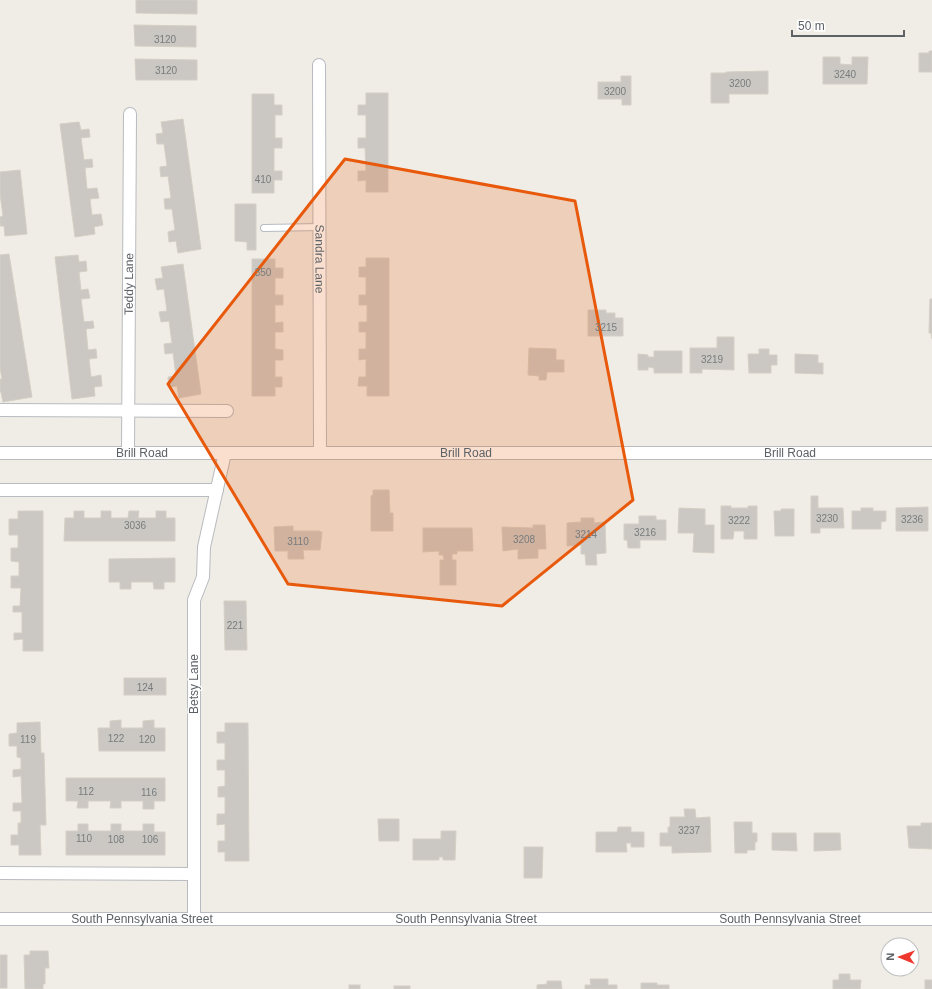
<svg xmlns="http://www.w3.org/2000/svg" width="932" height="989" font-family="Arial,sans-serif">
<rect width="100%" height="100%" fill="#f0ede6"/>
<!-- building -->
<g fill="#cbc8c3" stroke="#d5cfc4">
<path d="M 136,0 L 197,0 L 197,14 L 136,13 Z"/>
<path d="M 134,25 L 196,26 L 196,47 L 135,46 Z"/>
<path d="M 929,51 L 932,51 L 932,72 L 919,72 L 919,53 L 929,53 Z"/>
<path d="M 823,57 L 840,57 L 840,64 L 852,65 L 852,57 L 868,57 L 867,84 L 823,84 Z"/>
<path d="M 135,59 L 197,60 L 197,80 L 136,80 Z"/>
<path d="M 768,71 L 768,94 L 729,94 L 729,103 L 711,103 L 711,73 L 726,73 L 726,72 Z"/>
<path d="M 621,76 L 631,76 L 631,105 L 622,105 L 622,99 L 598,99 L 598,82 L 621,82 Z"/>
<path d="M 366,93 L 388,93 L 388,192 L 366,192 L 366,180 L 358,181 L 358,171 L 366,171 L 365,148 L 358,148 L 358,138 L 366,138 L 366,115 L 358,115 L 358,105 L 366,105 Z"/>
<path d="M 252,94 L 274,94 L 274,105 L 282,105 L 282,115 L 275,115 L 275,138 L 282,138 L 282,148 L 274,148 L 274,171 L 282,171 L 282,180 L 274,180 L 274,193 L 252,193 Z"/>
<path d="M 183,119 L 201,249 L 178,253 L 176,241 L 169,242 L 168,232 L 175,230 L 172,209 L 165,209 L 164,199 L 171,198 L 168,176 L 161,177 L 160,170 L 160,167 L 167,166 L 164,144 L 157,144 L 156,134 L 163,133 L 161,122 Z"/>
<path d="M 79,122 L 81,130 L 89,129 L 90,137 L 81,138 L 84,160 L 92,159 L 93,167 L 85,168 L 87,189 L 97,188 L 99,198 L 90,199 L 92,215 L 101,214 L 103,225 L 94,227 L 95,234 L 75,237 L 60,124 Z"/>
<path d="M 20,170 L 27,234 L 5,236 L 4,226 L 0,226 L 0,217 L 3,216 L 0,194 L 0,172 Z"/>
<path d="M 235,204 L 256,204 L 256,250 L 247,250 L 247,242 L 235,241 Z"/>
<path d="M 9,254 L 32,397 L 3,402 L 1,392 L 0,392 L 0,379 L 2,379 L 0,368 L 0,255 Z"/>
<path d="M 78,255 L 79,262 L 86,261 L 87,271 L 79,272 L 81,290 L 88,289 L 90,298 L 81,299 L 84,322 L 93,321 L 94,328 L 86,329 L 88,350 L 96,349 L 97,358 L 89,359 L 91,377 L 101,375 L 102,386 L 94,387 L 95,396 L 72,399 L 55,257 Z"/>
<path d="M 366,258 L 389,258 L 389,396 L 367,396 L 367,386 L 358,386 L 359,377 L 366,377 L 366,359 L 359,360 L 359,349 L 366,349 L 366,332 L 359,332 L 359,322 L 367,322 L 367,305 L 359,305 L 359,295 L 366,295 L 366,277 L 359,277 L 359,267 L 366,267 Z"/>
<path d="M 252,259 L 275,259 L 275,268 L 283,268 L 283,278 L 275,278 L 275,295 L 283,295 L 283,305 L 275,305 L 275,323 L 283,322 L 283,332 L 275,332 L 275,349 L 283,350 L 283,360 L 275,360 L 275,377 L 282,377 L 282,387 L 275,387 L 275,396 L 252,396 Z"/>
<path d="M 183,264 L 201,394 L 179,398 L 177,386 L 170,387 L 168,379 L 168,377 L 176,376 L 173,353 L 165,354 L 164,344 L 172,343 L 169,321 L 161,322 L 159,312 L 167,311 L 164,289 L 157,290 L 155,279 L 163,278 L 161,267 Z"/>
<path d="M 930,299 L 932,299 L 932,339 L 931,333 L 929,333 Z"/>
<path d="M 588,310 L 606,310 L 606,313 L 615,313 L 615,318 L 623,318 L 623,336 L 588,336 Z"/>
<path d="M 717,337 L 734,337 L 734,370 L 702,369 L 702,373 L 690,373 L 690,348 L 717,348 Z"/>
<path d="M 529,348 L 556,349 L 556,360 L 564,360 L 564,372 L 547,372 L 546,380 L 539,380 L 539,376 L 528,375 Z"/>
<path d="M 759,349 L 769,349 L 769,355 L 777,355 L 777,365 L 771,365 L 771,373 L 749,373 L 748,354 L 759,354 Z"/>
<path d="M 654,351 L 682,351 L 682,373 L 654,373 L 654,368 L 648,367 L 648,370 L 638,370 L 638,354 L 648,355 L 648,357 L 654,357 Z"/>
<path d="M 795,354 L 818,355 L 818,363 L 823,363 L 823,374 L 795,373 Z"/>
<path d="M 373,490 L 389,490 L 390,513 L 393,513 L 393,531 L 371,531 L 371,496 L 373,495 Z"/>
<path d="M 811,496 L 818,496 L 818,508 L 843,508 L 844,528 L 820,528 L 820,533 L 811,533 Z"/>
<path d="M 721,506 L 731,506 L 731,508 L 748,508 L 748,506 L 757,506 L 757,539 L 744,539 L 744,531 L 734,531 L 733,539 L 721,539 Z"/>
<path d="M 928,507 L 928,531 L 896,531 L 896,508 Z"/>
<path d="M 679,508 L 705,509 L 705,525 L 714,525 L 714,553 L 693,552 L 694,533 L 678,533 Z"/>
<path d="M 861,508 L 873,508 L 873,511 L 886,511 L 886,521 L 881,522 L 881,529 L 852,529 L 852,511 L 861,511 Z"/>
<path d="M 781,509 L 794,509 L 794,536 L 775,536 L 774,511 L 781,511 Z"/>
<path d="M 18,511 L 43,511 L 43,651 L 23,651 L 23,639 L 14,640 L 14,633 L 22,633 L 22,612 L 13,612 L 13,606 L 20,606 L 21,588 L 11,588 L 11,576 L 19,576 L 19,562 L 11,561 L 11,548 L 18,548 L 18,535 L 9,535 L 9,519 L 18,519 Z"/>
<path d="M 74,511 L 84,511 L 84,518 L 101,518 L 101,511 L 111,511 L 111,518 L 128,518 L 129,511 L 139,511 L 138,518 L 156,518 L 156,511 L 166,511 L 166,518 L 175,518 L 175,541 L 64,541 L 65,518 L 74,518 Z"/>
<path d="M 639,516 L 656,516 L 656,520 L 666,520 L 666,540 L 640,540 L 640,548 L 628,548 L 627,540 L 624,540 L 624,524 L 639,524 Z"/>
<path d="M 581,518 L 594,518 L 594,523 L 605,522 L 606,553 L 596,554 L 597,565 L 586,565 L 585,554 L 581,554 L 581,545 L 567,546 L 567,523 L 581,522 Z"/>
<path d="M 533,525 L 545,525 L 546,549 L 538,549 L 538,558 L 518,559 L 518,549 L 503,551 L 502,527 L 533,528 Z"/>
<path d="M 293,526 L 293,531 L 320,531 L 320,532 L 322,532 L 320,550 L 303,550 L 304,559 L 288,559 L 288,551 L 275,551 L 274,527 Z"/>
<path d="M 423,528 L 472,528 L 473,551 L 457,551 L 457,554 L 452,554 L 452,560 L 456,560 L 456,585 L 440,585 L 440,560 L 444,560 L 443,555 L 439,555 L 439,551 L 423,552 Z"/>
<path d="M 175,558 L 175,582 L 164,582 L 164,589 L 154,589 L 153,582 L 131,582 L 131,589 L 120,589 L 120,582 L 109,582 L 109,559 Z"/>
<path d="M 224,601 L 246,601 L 247,650 L 225,650 Z"/>
<rect x="124" y="678" width="42" height="17"/>
<path d="M 121,720 L 121,728 L 143,728 L 143,721 L 154,720 L 154,728 L 165,728 L 165,751 L 99,751 L 98,728 L 110,728 L 110,721 Z"/>
<path d="M 40,722 L 41,753 L 44,753 L 46,825 L 40,825 L 41,855 L 19,855 L 19,845 L 11,845 L 11,835 L 18,835 L 18,823 L 21,823 L 21,811 L 13,811 L 13,803 L 22,803 L 21,776 L 13,777 L 13,770 L 21,769 L 21,758 L 17,757 L 17,746 L 9,746 L 9,734 L 17,733 L 17,723 Z"/>
<path d="M 225,723 L 248,723 L 249,861 L 225,861 L 225,852 L 218,852 L 218,841 L 225,841 L 225,824 L 217,825 L 217,814 L 225,814 L 225,797 L 218,797 L 218,787 L 225,786 L 225,770 L 217,770 L 217,760 L 225,760 L 225,743 L 217,743 L 217,732 L 225,732 Z"/>
<path d="M 66,778 L 165,778 L 165,801 L 154,801 L 154,809 L 143,809 L 143,801 L 121,801 L 121,808 L 110,808 L 111,801 L 88,801 L 88,808 L 77,808 L 78,801 L 66,801 Z"/>
<path d="M 684,809 L 695,809 L 696,818 L 710,817 L 711,852 L 672,853 L 672,846 L 660,846 L 660,833 L 668,833 L 668,827 L 670,827 L 670,817 L 685,817 Z"/>
<path d="M 378,819 L 399,819 L 399,841 L 379,841 Z"/>
<path d="M 734,822 L 752,822 L 752,833 L 757,833 L 757,842 L 755,842 L 755,850 L 747,850 L 747,853 L 735,853 Z"/>
<path d="M 921,823 L 932,823 L 932,849 L 909,848 L 907,826 L 921,826 Z"/>
<path d="M 78,824 L 88,824 L 88,831 L 111,831 L 111,824 L 121,824 L 121,831 L 143,831 L 143,824 L 154,824 L 154,832 L 165,832 L 165,855 L 66,855 L 66,831 L 78,831 Z"/>
<path d="M 618,827 L 631,827 L 631,832 L 644,832 L 644,847 L 631,847 L 631,843 L 626,843 L 627,852 L 596,852 L 596,832 L 617,832 Z"/>
<path d="M 441,831 L 456,831 L 455,860 L 443,860 L 443,857 L 439,857 L 439,860 L 413,860 L 413,839 L 441,839 Z"/>
<path d="M 772,833 L 796,833 L 797,851 L 772,850 Z"/>
<path d="M 814,833 L 840,833 L 841,850 L 814,851 Z"/>
<path d="M 524,847 L 543,847 L 542,878 L 524,878 Z"/>
<path d="M 30,951 L 48,951 L 49,968 L 45,968 L 45,984 L 43,984 L 43,989 L 25,989 L 24,955 L 30,955 Z"/>
<rect x="0" y="955" width="7" height="33"/>
<path d="M 839,974 L 850,974 L 850,980 L 861,980 L 860,989 L 833,989 L 833,980 L 839,980 Z"/>
<path d="M 590,979 L 608,979 L 608,985 L 617,985 L 617,989 L 585,989 L 585,985 L 591,985 Z"/>
<rect x="925" y="980" width="7" height="9"/>
<path d="M 547,981 L 561,981 L 562,989 L 537,989 L 537,985 L 547,984 Z"/>
<path d="M 641,983 L 657,983 L 657,985 L 669,985 L 669,989 L 641,989 Z"/>
<rect x="349" y="985" width="11" height="4"/>
<rect x="394" y="986" width="16" height="3"/>
</g>
<g fill="none" stroke-linecap="round" stroke-linejoin="round">
<defs>
<path id="lane" d="M 264,228 L 320,227"/>
<g id="street">
<path id="s1" d="M 319,65 L 320,453"/>
<path d="M 0,410 L 227,411"/>
<path id="s2" d="M 0,453 L 932,453"/>
<path id="s3" d="M 128,453 L 130,114"/>
<path d="M 0,490 L 217,490"/>
<path d="M 0,873 L 194,874"/>
<path id="s4" d="M 0,919 L 932,919"/>
<path d="M 194,919 L 194,600 L 203,577 L 204,547 L 225,453"/>
</g>
</defs>
<!-- lane casing -->
<use href="#lane" stroke="#b8bbc0" stroke-width="8"/>
<!-- street casing -->
<use href="#street" stroke="#b8bbc0" stroke-width="14"/>
<!-- lane -->
<use href="#lane" stroke="#fff" stroke-width="6"/>
<!-- street -->
<use href="#street" stroke="#fff" stroke-width="12"/>
</g>
<!-- marked area -->
<path fill="#e8590c" fill-opacity="0.2" stroke="#e8590c" stroke-width="3" stroke-linejoin="round" d="M 345,159 L 575,201 L 633,500 L 502,606 L 288,584 L 168,384 Z"/>
<g text-anchor="middle" stroke-width="3" stroke-linejoin="round" paint-order="stroke">
<!-- number labels -->
<g font-size="10" fill="#787c7e">
<text x="165" y="43">3120</text>
<text x="166" y="74">3120</text>
<text x="845" y="78">3240</text>
<text x="740" y="87">3200</text>
<text x="615" y="95">3200</text>
<text x="263" y="183">410</text>
<text x="263" y="276">350</text>
<text x="606" y="331">3215</text>
<text x="712" y="363">3219</text>
<text x="827" y="522">3230</text>
<text x="912" y="523">3236</text>
<text x="739" y="524">3222</text>
<text x="135" y="529">3036</text>
<text x="645" y="536">3216</text>
<text x="586" y="538">3214</text>
<text x="524" y="543">3208</text>
<text x="298" y="545">3110</text>
<text x="235" y="629">221</text>
<text x="145" y="691">124</text>
<text x="116" y="742">122</text>
<text x="28" y="743">119</text>
<text x="147" y="743">120</text>
<text x="86" y="795">112</text>
<text x="149" y="796">116</text>
<text x="689" y="834">3237</text>
<text x="84" y="842">110</text>
<text x="116" y="843">108</text>
<text x="150" y="843">106</text>
</g>
<!-- street labels -->
<g font-size="12" fill="#5d6267" stroke="#fff">
<text dy="4" stroke="none"><textPath href="#s1" startOffset="194">Sandra Lane</textPath></text>
<text dy="4" stroke="none"><textPath href="#s3" startOffset="169">Teddy Lane</textPath></text>
<text dy="4" stroke="none"><textPath href="#s2" startOffset="142">Brill Road</textPath></text>
<text dy="4" stroke="none"><textPath href="#s2" startOffset="466">Brill Road</textPath></text>
<text dy="4" stroke="none"><textPath href="#s2" startOffset="790">Brill Road</textPath></text>
<text transform="translate(194 684) rotate(-90)" y="4">Betsy Lane</text>
<text dy="4" stroke="none"><textPath href="#s4" startOffset="142">South Pennsylvania Street</textPath></text>
<text dy="4" stroke="none"><textPath href="#s4" startOffset="466">South Pennsylvania Street</textPath></text>
<text dy="4" stroke="none"><textPath href="#s4" startOffset="790">South Pennsylvania Street</textPath></text>
</g>
</g>
<!-- north arrow -->
<g transform="translate(900 957) rotate(271)"><circle r="19" fill="#ffffff" stroke="#bec0c2"/>
<path d="M0-3L7 15L0 10L-7 15Z" fill="#ee372d"/>
<text y="-6" font-size="11" font-weight="bold" text-anchor="middle" fill="#5d6267">N</text>
</g>
<!-- scale -->
<path d="M792 30v6h112v-6" fill="none" stroke="#5d6267" stroke-width="2"/>
<text x="798" y="30" font-size="12" fill="#5d6267" stroke="#ffffff" stroke-width="3" paint-order="stroke">50 m</text>
</svg>
